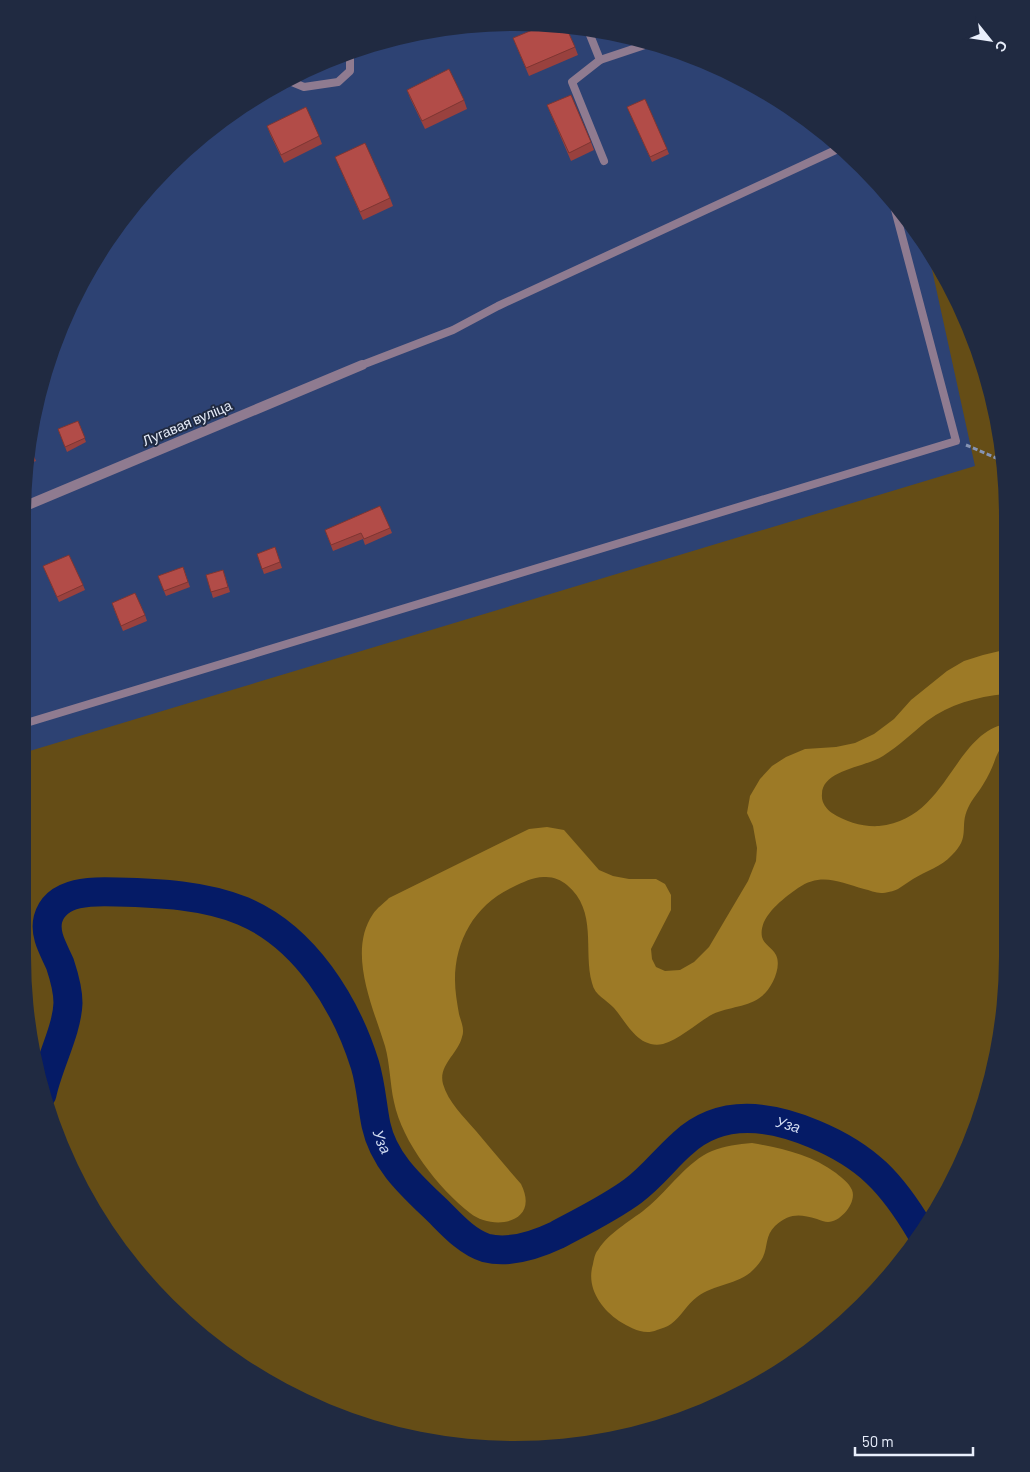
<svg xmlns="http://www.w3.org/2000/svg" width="1030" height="1472" font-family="Barlow,sans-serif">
<rect width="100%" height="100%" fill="#2d4273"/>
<!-- green -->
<g fill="#654d16">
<path d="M 929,256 L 957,297 L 981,357 L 1003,450 L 1006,989 L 991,1084 L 957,1175 L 928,1221 C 918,1207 909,1190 898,1177 C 871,1147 838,1131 800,1120 C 759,1108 713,1105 678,1134 C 665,1145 654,1160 641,1172 C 619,1192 593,1206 567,1219 C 547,1230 527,1239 504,1238 C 477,1236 458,1221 440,1203 C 420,1183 396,1163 387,1135 C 379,1109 379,1082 370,1056 C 353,1001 328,959 283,923 C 269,912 253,902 236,897 C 202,887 165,884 130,882 C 102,881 60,878 43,905 C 23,938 59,969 58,1002 C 57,1025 45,1050 38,1073 L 23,957 L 23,753 L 975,466 Z"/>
<path d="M 114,901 C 155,904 198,905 236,919 C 299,942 339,1009 356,1070 C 360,1086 362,1102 367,1118 C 378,1161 399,1185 431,1215 C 448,1231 464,1249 487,1256 C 514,1264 540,1254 564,1242 C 592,1228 619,1214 643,1195 C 661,1180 675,1161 694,1147 C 728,1121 770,1127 807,1142 C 861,1164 885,1194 914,1243 L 906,1257 L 840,1327 L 733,1399 L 611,1440 L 515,1449 L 451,1445 L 326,1412 L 242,1367 L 190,1327 L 105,1230 L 60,1146 L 50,1117 L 58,1079 L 71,1038 L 78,997 L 76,983 L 62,946 L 59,933 L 61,922 L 66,912 L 74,907 L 96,902 Z"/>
</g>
<!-- forest -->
<g fill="#9d7a26">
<path d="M 1004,650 L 1005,694 C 976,697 950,704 927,721 C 912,733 899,746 883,756 C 866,767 822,770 822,794 C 821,802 826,809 832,813 C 846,822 863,827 879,826 C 947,820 953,735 1005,724 L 1005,743 C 1000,748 999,751 996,757 C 993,766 989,775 984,783 C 979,792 972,799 968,808 C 959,827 971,837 952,855 C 941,867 926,871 913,879 C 908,882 903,886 898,889 C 894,891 886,893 881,893 C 876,893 869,890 864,889 C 840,882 821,872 798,888 C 784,898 758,917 762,937 C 764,945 772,947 776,955 C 782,967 772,988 762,996 C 749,1007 728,1007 713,1014 C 698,1022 679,1040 663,1044 C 638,1049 627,1023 614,1008 C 606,999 595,996 592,983 C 583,950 598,911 567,885 C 561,880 554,877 546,877 C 535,876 523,882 513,887 C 476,904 455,939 455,980 C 455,991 457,1003 459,1014 C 461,1022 465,1029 462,1037 C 458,1054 438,1065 443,1084 C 448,1102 464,1117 476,1131 C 491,1149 506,1167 521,1184 C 541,1224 492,1231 470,1213 C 439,1189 402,1142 394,1102 C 390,1084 390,1064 385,1046 C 373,1007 347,952 373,914 C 377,908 384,903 389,898 L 529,829 L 547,827 L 564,830 L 599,870 L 613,876 L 629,879 L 656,879 L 665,884 L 671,895 L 671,910 L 651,949 L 652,959 L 656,967 L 665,971 L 680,970 L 694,962 L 709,947 L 748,881 L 756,861 L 757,848 L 753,826 L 747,813 L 750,796 L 760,779 L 772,766 L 786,757 L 805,749 L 836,747 L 855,743 L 874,734 L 894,719 L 911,700 L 947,671 L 964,661 L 983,655 Z"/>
<path d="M 752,1143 C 782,1148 812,1155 836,1173 C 842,1178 849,1183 852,1190 C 857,1202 841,1222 828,1222 C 825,1222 820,1220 817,1219 C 799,1214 790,1213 775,1226 C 765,1236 768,1246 763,1257 C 761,1261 757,1266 754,1269 C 739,1285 714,1284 697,1297 C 687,1304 681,1317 671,1324 C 667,1327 662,1328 657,1330 C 644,1336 631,1328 619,1321 C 600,1308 586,1287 593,1264 C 594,1259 595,1253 598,1250 C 610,1231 633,1220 649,1206 C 669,1189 688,1161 712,1151 C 725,1146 738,1144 752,1143 Z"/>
</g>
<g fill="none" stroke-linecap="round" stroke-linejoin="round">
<!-- river -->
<path stroke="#051b66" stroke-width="29" id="s1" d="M 42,1094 C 48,1065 67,1031 68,1003 C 68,990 64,976 60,964 C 54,950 44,935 48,919 C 56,890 94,891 117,892 C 159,893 204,895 243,911 C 305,937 346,1004 365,1065 C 371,1085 372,1105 376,1125 C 384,1162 412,1186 438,1211 C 452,1225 467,1242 486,1248 C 510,1254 536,1245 557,1235 C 583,1221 610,1208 633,1191 C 652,1177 665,1159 682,1144 C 720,1108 769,1115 814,1134 C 867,1156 892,1183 921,1232"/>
<!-- path -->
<path stroke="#8694b4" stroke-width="3" stroke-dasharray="5 2.5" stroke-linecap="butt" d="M 966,445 L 1003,461"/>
<!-- service -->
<g stroke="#8f7b90" stroke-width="8">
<path d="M 588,30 L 600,60 L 572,82 L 604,161"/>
<path d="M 600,60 L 651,43"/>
<path d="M 287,80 L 304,87 L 338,82 L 350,71 L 350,52"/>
<path d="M 362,365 L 453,330 L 498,306 L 840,148"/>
<path d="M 23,724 L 956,441 L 893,202"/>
</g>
<!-- minor -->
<path stroke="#8f7b90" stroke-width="10" d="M 23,507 L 362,365"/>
</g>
<!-- wall -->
<g fill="#99413e">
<path d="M 610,34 L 621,36 L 613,39 Z"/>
<path d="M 513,38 L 575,47 L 578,55 L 529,76 Z"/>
<path d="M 407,90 L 464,100 L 467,109 L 425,129 L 410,98 Z"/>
<path d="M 547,105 L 591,142 L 594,150 L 571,161 Z"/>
<path d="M 627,107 L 667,149 L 669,154 L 652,162 Z"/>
<path d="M 267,126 L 319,136 L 322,144 L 284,163 L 270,134 Z"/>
<path d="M 335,157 L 390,198 L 393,206 L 363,220 Z"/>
<path d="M 78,421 L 86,442 L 67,452 L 58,429 Z"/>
<path d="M 29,444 L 36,461 L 28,464 Z"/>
<path d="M 390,528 L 392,533 L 365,545 L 363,539 L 333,551 L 325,530 Z"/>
<path d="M 275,547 L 282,568 L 264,574 L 257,554 Z"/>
<path d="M 43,566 L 83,585 L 85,590 L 59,602 Z"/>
<path d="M 183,567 L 190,587 L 166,596 L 158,576 Z"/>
<path d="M 223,570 L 230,592 L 213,598 L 206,575 Z"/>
<path d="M 114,609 L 145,615 L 147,621 L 123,631 Z"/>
</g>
<!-- building -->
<g fill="#b24c48" stroke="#7d3532">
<path d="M 547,24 L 566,27 L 575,47 L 526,68 L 513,38 Z"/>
<path d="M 449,69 L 464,100 L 422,121 L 407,90 Z"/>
<path d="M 571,95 L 591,142 L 569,153 L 547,105 Z"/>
<path d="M 645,99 L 667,149 L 650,157 L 627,107 Z"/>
<path d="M 306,107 L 319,136 L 281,155 L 267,126 Z"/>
<path d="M 365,143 L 390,198 L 360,212 L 335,157 Z"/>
<path d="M 78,421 L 85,438 L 65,447 L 58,429 Z"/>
<path d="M 29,444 L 34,455 L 28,458 Z"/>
<path d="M 380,506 L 390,528 L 364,539 L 361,533 L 331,545 L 325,530 Z"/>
<path d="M 275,547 L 280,562 L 262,569 L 257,554 Z"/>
<path d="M 69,555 L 83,585 L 57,597 L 43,566 Z"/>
<path d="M 183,567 L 188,582 L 164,591 L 158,576 Z"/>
<path d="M 223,570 L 228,587 L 211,592 L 206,575 Z"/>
<path d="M 135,593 L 145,615 L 121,626 L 112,603 Z"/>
</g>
<g text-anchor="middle" stroke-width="4" stroke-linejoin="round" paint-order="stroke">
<!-- street labels -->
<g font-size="14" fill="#e9effc" stroke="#202a41">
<text transform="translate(187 423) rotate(-23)" y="5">Лугавая вуліца</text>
</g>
<!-- water labels -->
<g font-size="15" font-style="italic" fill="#ced9ef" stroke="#202a41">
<text dy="5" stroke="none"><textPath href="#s1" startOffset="1166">Уза</textPath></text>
<text dy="5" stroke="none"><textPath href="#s1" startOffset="672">Уза</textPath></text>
</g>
</g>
<!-- crop -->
<path d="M0 0H1030V1472H0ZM515 31H515A484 484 0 0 1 999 515V957A484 484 0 0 1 515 1441H515A484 484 0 0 1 31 957V515A484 484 0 0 1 515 31Z" fill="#202a41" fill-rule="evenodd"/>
<!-- north arrow -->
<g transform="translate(990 40) rotate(120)" stroke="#202a41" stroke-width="4" paint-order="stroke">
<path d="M0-4L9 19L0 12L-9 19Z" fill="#e9effc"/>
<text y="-8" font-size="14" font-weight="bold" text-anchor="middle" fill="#e9effc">С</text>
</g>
<!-- scale -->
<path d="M855 1447v8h118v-8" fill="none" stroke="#e9effc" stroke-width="2.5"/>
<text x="862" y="1447" font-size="15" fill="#e9effc" stroke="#202a41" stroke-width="4" paint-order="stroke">50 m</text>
</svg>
